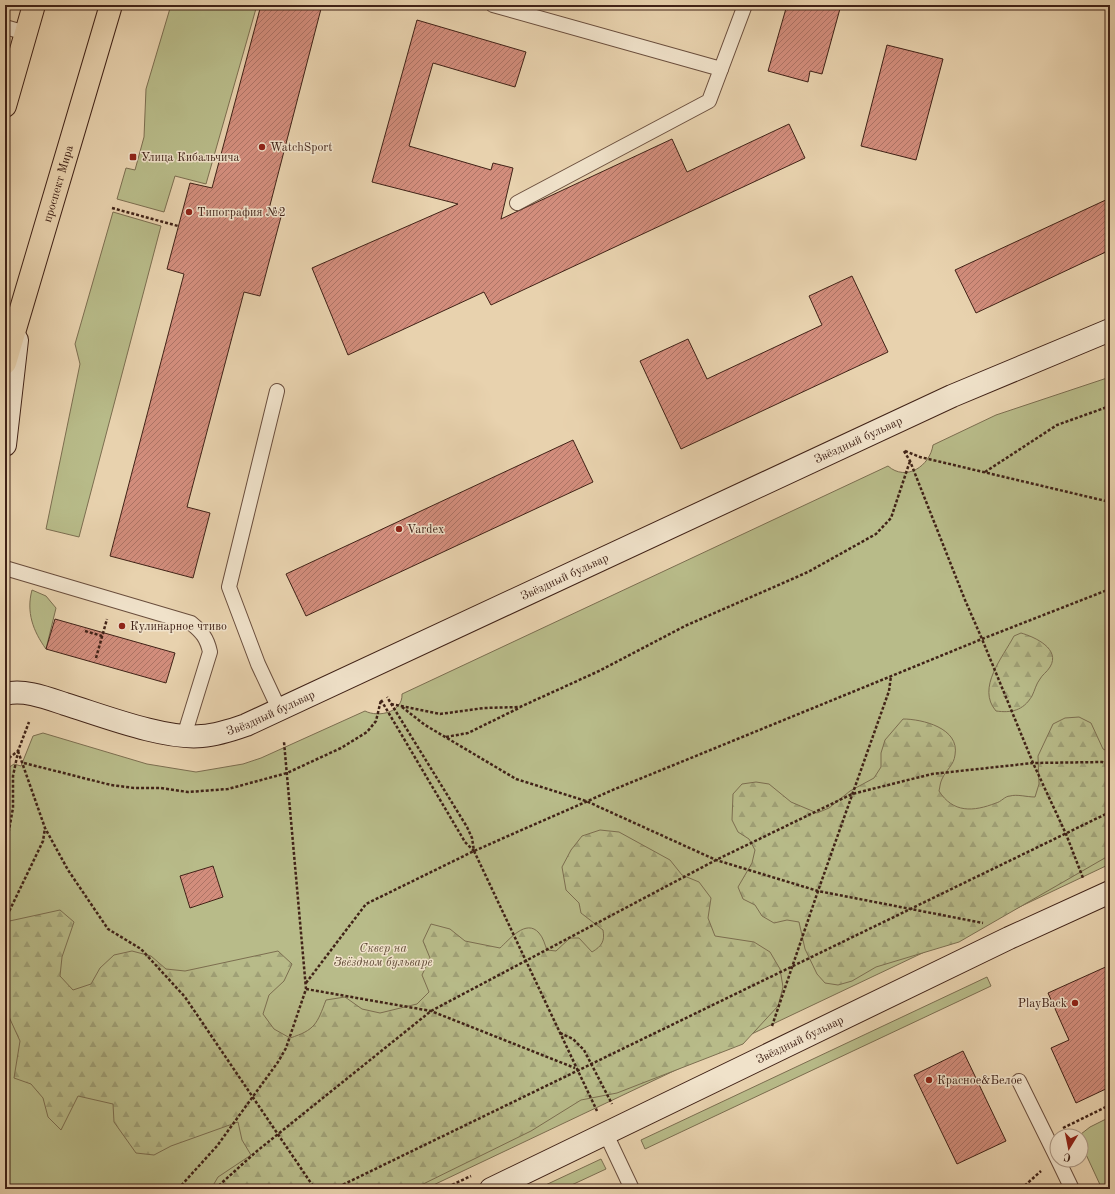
<svg xmlns="http://www.w3.org/2000/svg" width="1115" height="1194" font-family="'Old Standard TT',serif">
<defs>
<pattern id="forest-firs" width="22" height="20" patternUnits="userSpaceOnUse"><rect width="22" height="20" fill="#b8bb89"/><path d="M5 1l3.5 6h-7zM16 11l3.5 6h-7z" fill="#9fa076"/></pattern>
<pattern id="building-hatch" width="6" height="6" patternUnits="userSpaceOnUse"><rect width="6" height="6" fill="#d28d7c"/><path d="M-1 1l2-2M0 6l6-6M5 7l2-2" fill="none" stroke="#ac7365"/></pattern>
</defs>
<rect width="100%" height="100%" fill="#e8d2ae"/>
<filter id="stains"><feTurbulence type="fractalNoise" baseFrequency=".005" numOctaves="4"/><feColorMatrix values="0 0 0 0 .2 0 0 0 0 .09 0 0 0 0 .02 0 0 0 .5 -.17"/></filter>
<radialGradient id="worn" r=".72"><stop offset=".6" stop-color="#630" stop-opacity="0"/><stop offset="1" stop-color="#630" stop-opacity=".3"/></radialGradient>
<!-- green -->
<g fill="#b8bb89" stroke="#7c6e50">
<path d="M 171,5 L 257,5 L 206,184 L 175,176 L 164,212 L 117,199 L 126,168 L 135,170 L 144,137 L 146,89 Z"/>
<path d="M 113,212 L 161,226 L 79,537 L 46,529 L 80,364 L 75,344 Z"/>
<path d="M 1110,377 L 1110,864 L 425,1189 L 5,1189 L 5,770 L 14,764 L 21,766 L 33,736 L 43,733 L 147,764 L 196,772 L 243,764 L 261,758 L 365,711 C 379,718 403,712 402,694 L 888,466 C 906,482 930,466 933,445 L 996,415 Z"/>
<path d="M 32,590 L 46,596 L 56,608 L 46,649 C 33,631 26,612 32,590 Z"/>
<path d="M 987,977 L 991,986 L 645,1149 L 641,1140 Z"/>
<path d="M 1110,1117 L 1110,1189 L 1102,1189 L 1083,1148 L 1081,1134 L 1090,1127 Z"/>
<path d="M 601,1159 L 606,1169 L 563,1189 L 537,1189 Z"/>
</g>
<!-- forest -->
<g fill="url(#forest-firs)" stroke="#7c6e50">
<path d="M 1021,633 C 1035,637 1061,649 1050,667 C 1047,672 1042,675 1040,679 C 1036,684 1035,690 1032,696 C 1023,711 1011,713 996,711 C 976,688 1003,657 1014,636 Z"/>
<path d="M 1079,717 L 1091,723 L 1103,749 L 1110,752 L 1110,855 L 959,942 L 876,967 L 852,981 L 838,985 L 825,983 L 817,974 L 805,949 L 799,922 L 787,920 L 774,923 L 762,916 L 755,905 L 743,899 L 738,887 L 752,863 L 755,850 L 749,839 L 738,832 L 732,820 L 733,794 L 742,784 L 756,782 L 769,784 L 791,802 L 817,813 L 829,808 L 850,791 L 874,778 L 881,767 L 881,753 L 885,740 L 903,719 C 922,719 960,728 955,755 C 954,765 946,770 942,779 C 940,783 940,787 939,791 C 953,813 973,812 996,803 C 1001,802 1005,796 1010,796 C 1017,794 1027,797 1035,797 L 1039,784 L 1038,756 L 1053,724 L 1065,718 Z"/>
<path d="M 600,830 L 619,832 L 670,860 L 682,875 L 699,882 L 711,898 L 708,918 L 715,936 L 754,942 L 770,952 L 780,969 L 783,987 L 778,1006 L 743,1044 L 617,1093 L 581,1100 L 531,1131 L 413,1189 L 211,1189 L 218,1177 L 251,1155 L 242,1140 L 238,1122 L 171,1146 L 154,1155 L 136,1153 L 114,1122 L 113,1104 L 78,1096 L 61,1130 L 48,1117 L 43,1098 L 31,1084 L 14,1078 L 20,1041 L 5,1008 L 5,922 L 60,910 L 74,922 L 62,957 L 60,976 L 73,990 L 91,984 L 100,968 L 114,955 L 132,951 L 151,956 L 166,969 L 185,971 L 278,951 L 292,964 L 284,981 L 269,995 L 263,1014 L 274,1029 L 290,1038 C 315,1030 317,1024 326,1000 L 345,997 L 362,1009 L 380,1013 L 417,1004 L 429,992 L 422,975 L 430,958 L 423,941 L 431,924 L 450,929 L 465,941 L 500,948 C 509,940 526,918 539,933 C 543,937 545,945 547,950 L 556,951 L 570,938 L 579,938 L 592,952 C 602,946 605,941 603,930 L 581,913 L 579,903 L 566,890 L 562,867 L 571,850 L 582,836 Z"/>
</g>
<!-- building -->
<g fill="url(#building-hatch)" stroke="#402217">
<path d="M 261,5 L 322,5 L 269,209 L 282,213 L 260,296 L 244,292 L 187,507 L 210,513 L 193,578 L 110,556 L 184,274 L 167,269 L 190,183 L 212,188 Z"/>
<path d="M 787,5 L 841,5 L 822,74 L 810,71 L 808,82 L 768,71 Z"/>
<path d="M 417,20 L 526,52 L 515,87 L 433,63 L 409,146 L 491,170 L 493,163 L 513,168 L 501,219 L 672,139 L 687,172 L 789,124 L 805,158 L 491,305 L 484,292 L 348,355 L 312,268 L 458,204 L 372,182 Z"/>
<path d="M 887,45 L 943,59 L 916,160 L 861,146 Z"/>
<path d="M 1110,198 L 1110,250 L 976,313 L 955,270 Z"/>
<path d="M 852,276 L 888,352 L 681,449 L 640,361 L 688,339 L 707,379 L 822,325 L 809,296 Z"/>
<path d="M 573,440 L 593,482 L 306,616 L 286,574 Z"/>
<path d="M 55,619 L 175,653 L 166,683 L 46,649 Z"/>
<path d="M 213,866 L 223,897 L 190,908 L 180,876 Z"/>
<path d="M 1110,965 L 1110,1087 L 1076,1103 L 1051,1048 L 1069,1040 L 1048,993 Z"/>
<path d="M 963,1051 L 1006,1141 L 957,1164 L 914,1075 Z"/>
</g>
<g fill="none" stroke-linecap="round" stroke-linejoin="round">
<defs>
<g id="lane">
<path d="M 493,5 L 721,69"/>
<path d="M 5,27 L 26,33"/>
<path d="M 517,203 L 709,101 L 745,5"/>
<path d="M 277,391 L 229,587 L 258,664 L 279,709"/>
<path d="M 5,568 L 191,623 C 202,632 207,638 210,652 L 184,736"/>
<path d="M 1019,1081 L 1057,1158"/>
<path d="M 606,1134 L 632,1189"/>
<path d="M 1058,1160 L 1072,1189"/>
</g>
<g id="secondary">
<path d="M 5,445 L 17,340"/>
<path id="s1" d="M 5,694 C 24,689 47,698 65,704 C 101,715 165,740 202,736 C 217,735 232,730 246,725 L 952,396 L 1110,330"/>
<path id="s2" d="M 491,1189 L 1009,938 L 1110,892"/>
</g>
<g id="primary">
<path d="M 5,106 L 34,5"/>
<path id="s3" d="M 5,363 L 111,5"/>
</g>
</defs>
<!-- lane casing -->
<use href="#lane" stroke="#6a4e3d" stroke-width="16"/>
<!-- secondary casing -->
<use href="#secondary" stroke="#402217" stroke-width="24"/>
<!-- primary casing -->
<use href="#primary" stroke="#402217" stroke-width="24"/>
<!-- path -->
<g stroke="#402217" stroke-width="2.5" stroke-dasharray="3 2" stroke-linecap="butt">
<path d="M 112,208 L 178,226"/>
<path d="M 904,451 L 910,461 L 965,600 L 982,639 L 1033,763 L 1066,834 L 1083,878"/>
<path d="M 905,451 L 920,457 L 1110,502"/>
<path d="M 985,472 L 1057,425 L 1110,406"/>
<path d="M 85,631 L 102,636"/>
<path d="M 96,658 L 107,619"/>
<path d="M 381,700 L 465,842 L 474,851 L 472,838 L 467,827 L 387,697"/>
<path d="M 391,704 L 440,714 L 484,708 L 520,707 L 599,671 L 685,626 L 808,572 L 876,534 L 891,518 L 910,461"/>
<path d="M 402,707 L 425,725 L 516,779 L 586,801 L 716,860 L 818,891 L 983,923"/>
<path d="M 446,737 L 468,733 L 519,708"/>
<path d="M 18,751 L 45,828 L 68,870 L 91,904 L 108,929 L 141,949 L 185,997 L 315,1189"/>
<path d="M 5,761 L 18,751 L 29,722"/>
<path d="M 24,763 L 111,785 L 134,788 L 161,788 L 188,792 L 228,789 L 287,773 L 341,748 L 367,732 L 376,721 L 381,700"/>
<path d="M 474,851 L 597,1111"/>
<path d="M 5,852 L 13,808 L 13,776 L 18,752"/>
<path d="M 5,920 L 43,841 L 45,828"/>
<path d="M 306,983 L 366,904 L 474,851 L 615,789 L 982,639 L 1110,589"/>
<path d="M 306,989 L 431,1011 L 575,1068"/>
<path d="M 772,1026 L 818,891 L 889,691 L 891,676"/>
<path d="M 560,1033 L 573,1039 L 584,1050 L 612,1104"/>
<path d="M 1063,1128 L 1110,1105"/>
<path d="M 178,1189 L 217,1146 L 278,1062 L 286,1048 L 306,989 L 284,742"/>
<path d="M 215,1189 L 257,1151 L 431,1011 L 716,860 L 852,794 L 932,774 L 1033,763 L 1102,762 L 1110,764"/>
<path d="M 334,1189 L 1110,812"/>
<path d="M 443,1189 L 471,1176"/>
<path d="M 1021,1189 L 1041,1171"/>
</g>
<!-- lane -->
<use href="#lane" stroke="#f0e2ca" stroke-width="14"/>
<!-- secondary -->
<use href="#secondary" stroke="#f0e2ca" stroke-width="22"/>
<!-- primary -->
<use href="#primary" stroke="#e8d2ae" stroke-width="22"/>
</g>
<!-- markers -->
<g fill="#8f2418" stroke="#f0e2ca" stroke-width="1.5">
<circle cx="262" cy="147" r="4"/>
<rect x="129" y="153" width="8" height="8" rx="2"/>
<circle cx="189" cy="212" r="4"/>
<circle cx="399" cy="529" r="4"/>
<circle cx="122" cy="626" r="4"/>
<circle cx="1075" cy="1003" r="4"/>
<circle cx="929" cy="1080" r="4"/>
</g>
<g text-anchor="middle" stroke-width="3" stroke-linejoin="round" paint-order="stroke">
<!-- poi labels -->
<g font-size="12" fill="#402217" stroke="#f0e2ca" text-anchor="start">
<text x="270" y="151">WatchSport</text>
<text x="141" y="161">Улица Кибальчича</text>
<text x="197" y="216">Типография №2</text>
<text x="407" y="533">Vardex</text>
<text x="130" y="630">Кулинарное чтиво</text>
<text x="1067" y="1007" text-anchor="end">PlayBack</text>
<text x="937" y="1084">Красное&amp;Белое</text>
</g>
<!-- street labels -->
<g font-size="12" fill="#402217" stroke="#f0e2ca">
<text dy="4" stroke="none"><textPath href="#s3" startOffset="187">проспект Мира</textPath></text>
<text dy="4" stroke="none"><textPath href="#s1" startOffset="924">Звёздный бульвар</textPath></text>
<text dy="4" stroke="none"><textPath href="#s1" startOffset="600">Звёздный бульвар</textPath></text>
<text dy="4" stroke="none"><textPath href="#s1" startOffset="276">Звёздный бульвар</textPath></text>
<text dy="4" stroke="none"><textPath href="#s2" startOffset="343">Звёздный бульвар</textPath></text>
</g>
<!-- park labels -->
<g font-size="12" font-style="italic" fill="#5e4834" stroke="#f0e2ca">
<text x="383" y="952">Сквер на<tspan x="383" dy="14">Звёздном бульваре</tspan></text>
</g>
</g>
<!-- margin -->
<rect width="1115" height="1194" fill="none" stroke="#e8d2ae" stroke-width="20"/>
<rect x="6" y="6" width="1103" height="1182" fill="none" stroke="#402217" stroke-width="2"/>
<rect x="10" y="10" width="1095" height="1174" fill="none" stroke="#402217"/>
<!-- north arrow -->
<g transform="translate(1069 1148) rotate(190)"><circle r="19" fill="#f0e2ca" stroke="#aa9582"/>
<path d="M0-3L7 15L0 10L-7 15Z" fill="#8f2418"/>
<text y="-6" font-size="11" font-weight="bold" text-anchor="middle" fill="#402217">С</text>
</g>
<rect width="100%" height="100%" filter="url(#stains)"/>
<rect width="100%" height="100%" fill="url(#worn)"/>
</svg>
